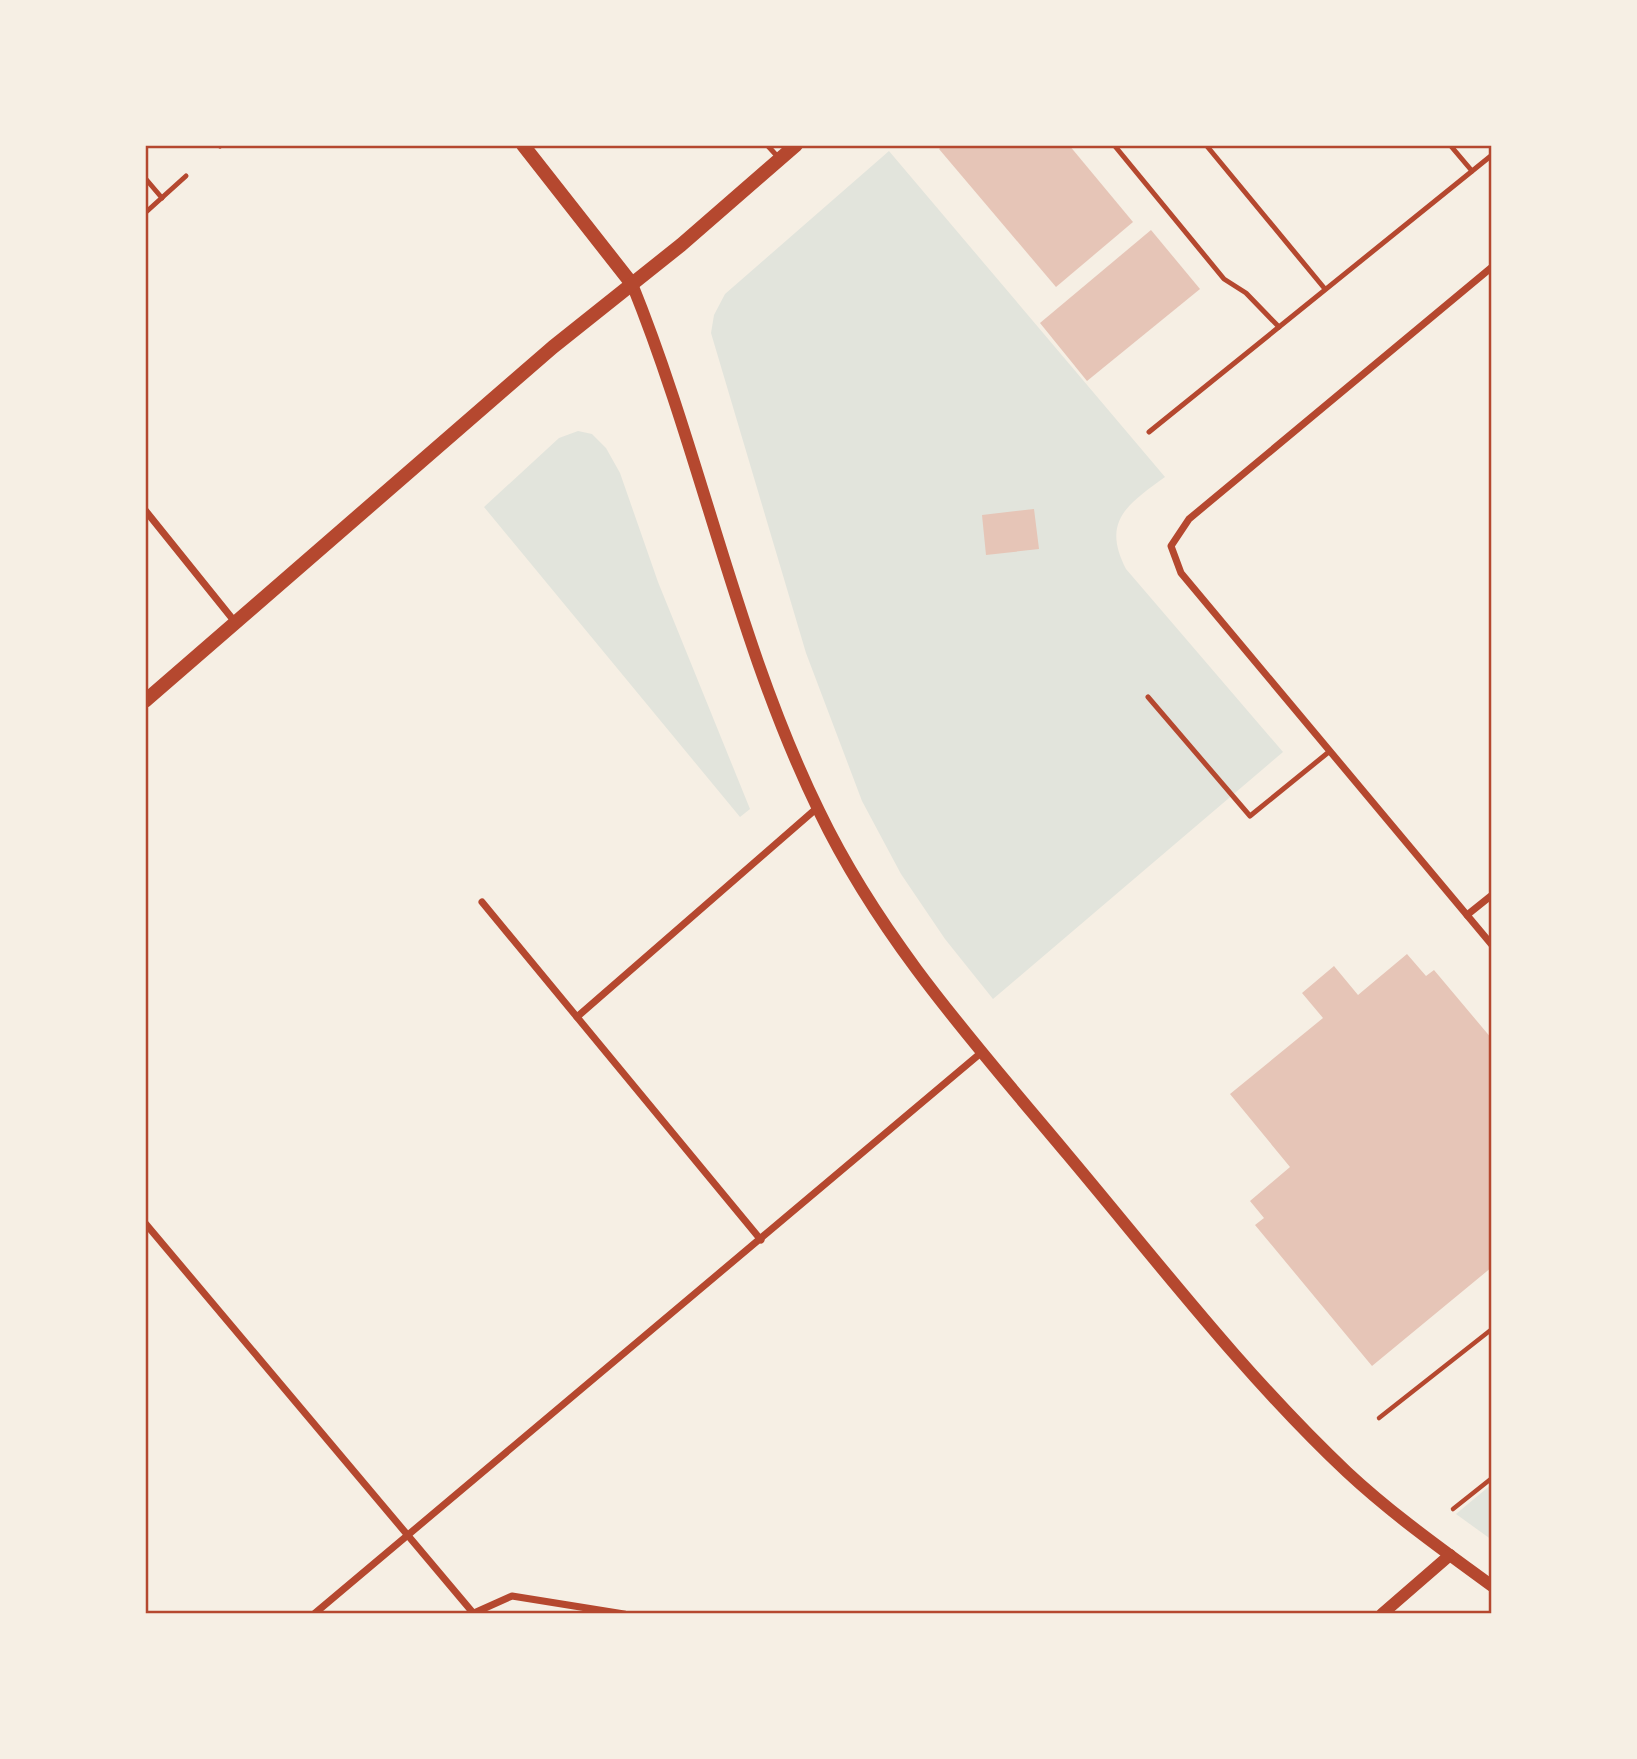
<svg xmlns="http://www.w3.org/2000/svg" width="1637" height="1759" font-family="Raleway,sans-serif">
<rect width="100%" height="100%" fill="#f6efe4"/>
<!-- green -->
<g fill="#e2e4dc">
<path d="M 889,151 L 1165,477 C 1128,504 1101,521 1126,569 L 1283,752 L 993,999 L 945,939 L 901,874 L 862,801 L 806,653 L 711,333 L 714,315 L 725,294 Z"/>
<path d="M 578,431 L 592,434 L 606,448 L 620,473 L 658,582 L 750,809 L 740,817 L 484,507 L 559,438 Z"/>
<path d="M 1492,1484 L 1492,1540 L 1456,1514 Z"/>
</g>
<!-- building -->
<g fill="#e6c5b7">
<path d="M 943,145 L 1069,145 L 1133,222 L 1056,287 L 939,149 Z"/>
<path d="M 1151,230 L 1200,289 L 1087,381 L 1040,323 Z"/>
<path d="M 1034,509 L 1039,549 L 986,555 L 982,515 Z"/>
<path d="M 1407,954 L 1426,976 L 1434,970 L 1492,1039 L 1492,1267 L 1372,1366 L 1255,1225 L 1264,1218 L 1250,1201 L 1290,1167 L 1230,1094 L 1323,1018 L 1302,993 L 1334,966 L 1358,995 Z"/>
</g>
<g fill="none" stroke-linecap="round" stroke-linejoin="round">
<!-- path -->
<g stroke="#b5482f" stroke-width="4.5">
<path d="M 1379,1418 L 1492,1329"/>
<path d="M 1453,1509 L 1492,1478"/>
</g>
<!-- service -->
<g stroke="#b5482f" stroke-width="5">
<path d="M 767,145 L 778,157"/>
<path d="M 1114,145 L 1224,279 L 1246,293 L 1279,327"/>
<path d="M 1206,145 L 1325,289"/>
<path d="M 1450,145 L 1472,171"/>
<path d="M 220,146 L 221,145"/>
<path d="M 145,178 L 162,198"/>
<path d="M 145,213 L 186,176"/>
<path d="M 1149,432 L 1492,155"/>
<path d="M 1148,697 L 1250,816 L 1330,751"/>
</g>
<!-- minor -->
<g stroke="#b5482f" stroke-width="7">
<path d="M 1492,267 L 1189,519 L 1171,546 L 1181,573 L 1492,945"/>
<path d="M 145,510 L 235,622"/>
<path d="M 482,902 L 761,1240"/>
<path d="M 1467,915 L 1492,895"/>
<path d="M 577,1017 L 817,808"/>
<path d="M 145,1223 L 474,1614"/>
<path d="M 474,1613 L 512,1596 L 624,1614"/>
<path d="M 314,1614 L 982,1052"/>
</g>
<!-- tertiary -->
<g stroke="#b5482f" stroke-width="12">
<path d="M 632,284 C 702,457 737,643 819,811 C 881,940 976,1045 1067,1154 C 1157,1261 1245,1376 1347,1472 C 1392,1514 1443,1550 1492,1586"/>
<path d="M 1382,1614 L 1450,1555"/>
</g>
<!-- secondary -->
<g stroke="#b5482f" stroke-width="14">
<path d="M 523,145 L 632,284"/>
<path d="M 145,701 L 553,347 L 681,245 L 796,145"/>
</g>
</g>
<!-- border -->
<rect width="1637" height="1759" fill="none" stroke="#f6efe4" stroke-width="294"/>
<rect x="147" y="147" width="1343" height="1465" fill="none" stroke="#b5482f" stroke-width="2.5"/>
</svg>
